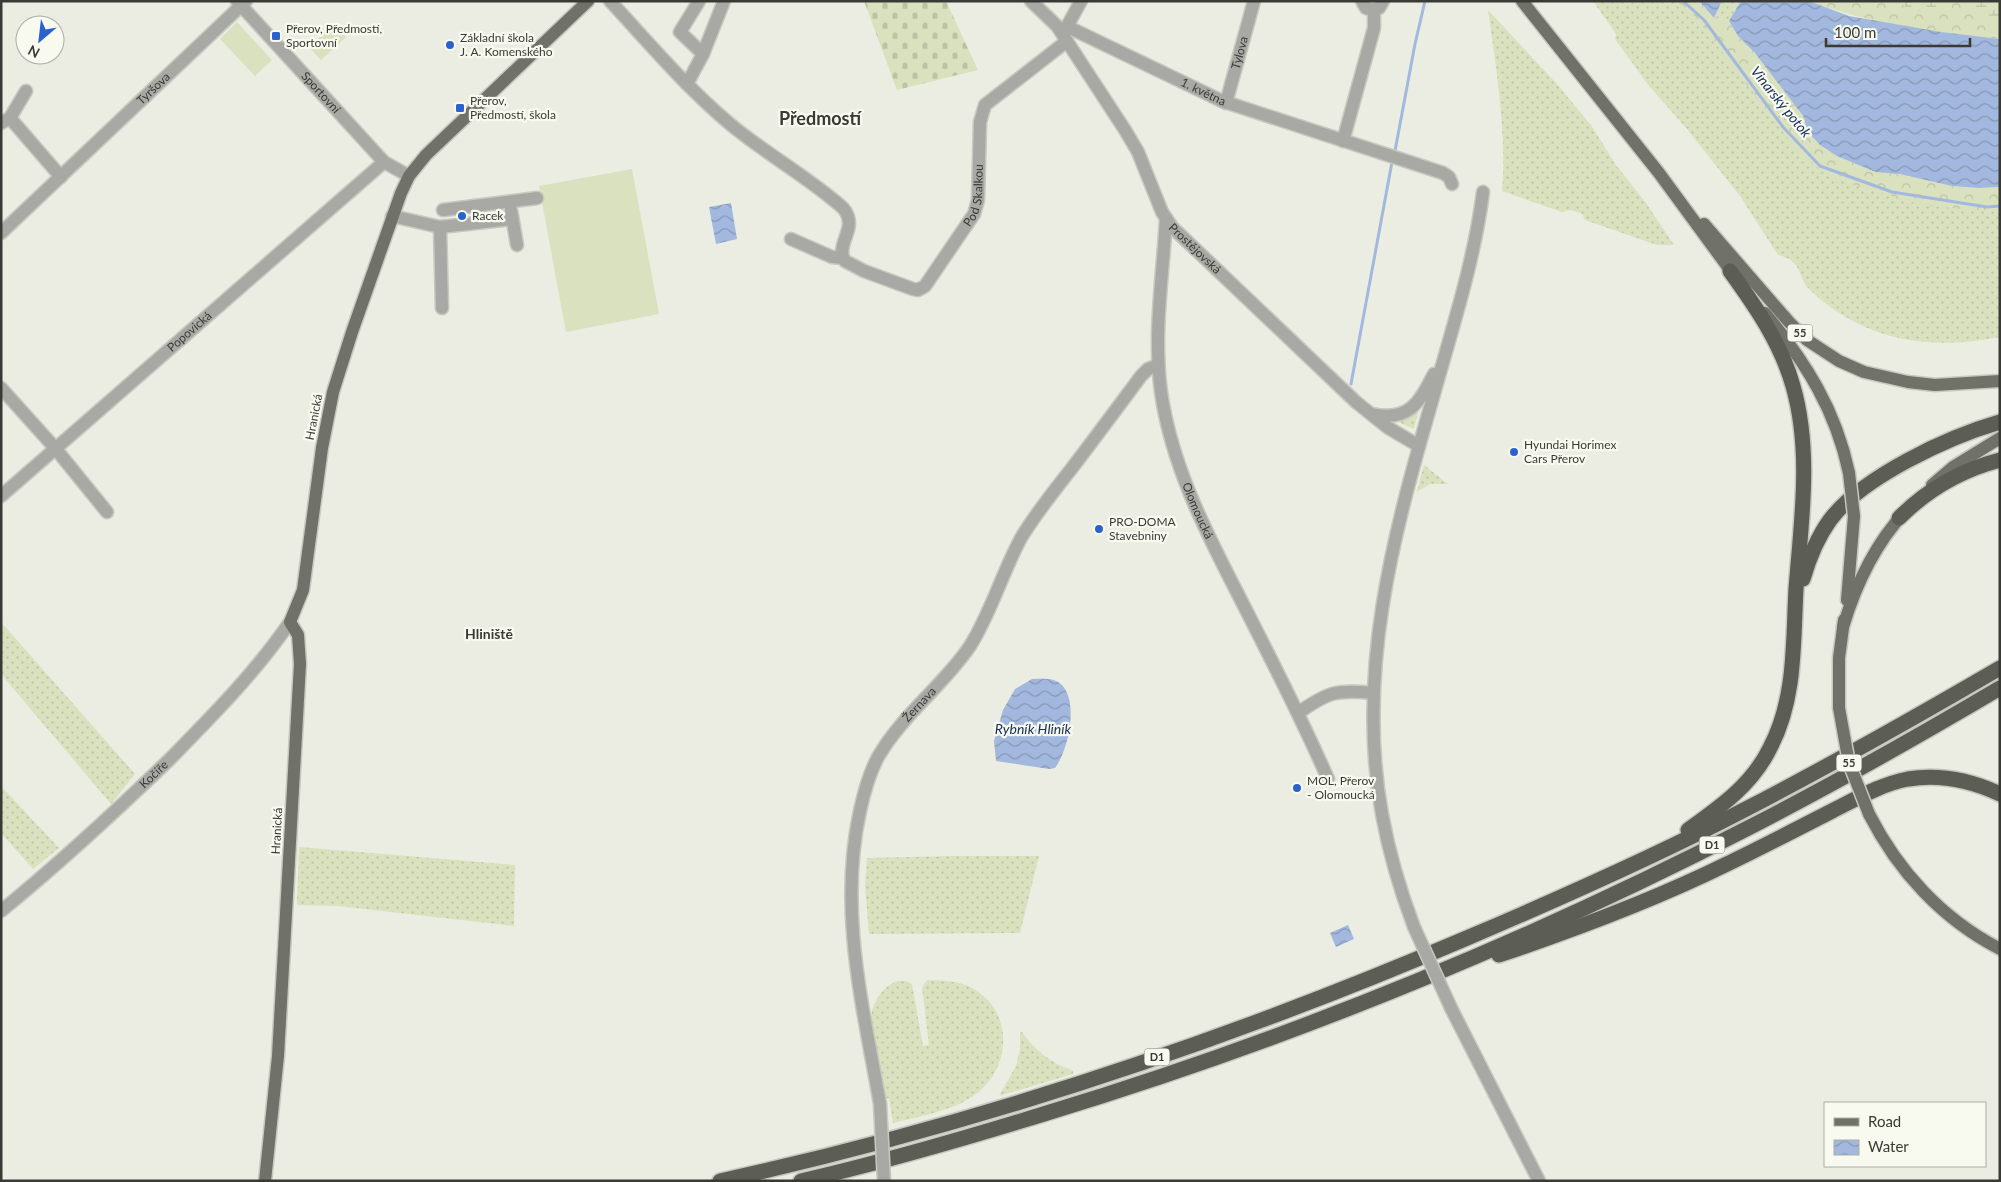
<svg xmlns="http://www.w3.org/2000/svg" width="2001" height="1182" font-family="Lato,sans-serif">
<defs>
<pattern id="grass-dots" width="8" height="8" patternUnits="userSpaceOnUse" patternTransform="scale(1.25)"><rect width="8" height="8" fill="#dae1be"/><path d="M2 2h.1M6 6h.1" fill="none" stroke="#bcc2a4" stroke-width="1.8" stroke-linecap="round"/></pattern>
<pattern id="forest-crowns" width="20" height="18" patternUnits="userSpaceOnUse" patternTransform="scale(1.25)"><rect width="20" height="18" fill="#dae1be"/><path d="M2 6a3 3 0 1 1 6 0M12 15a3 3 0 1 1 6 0" fill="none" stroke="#bcc2a4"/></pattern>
<pattern id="wetland-marsh" width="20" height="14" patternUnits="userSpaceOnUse" patternTransform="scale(1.25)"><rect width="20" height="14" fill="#dae1be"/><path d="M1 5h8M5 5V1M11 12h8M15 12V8" fill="none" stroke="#bcc2a4"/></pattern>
<pattern id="cemetery-stones" width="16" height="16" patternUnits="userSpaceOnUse" patternTransform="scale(1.25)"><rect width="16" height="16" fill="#dae1be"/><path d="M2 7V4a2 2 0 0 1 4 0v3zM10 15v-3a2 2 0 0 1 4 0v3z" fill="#bcc2a4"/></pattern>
<pattern id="water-waves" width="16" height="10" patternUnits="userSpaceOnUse" patternTransform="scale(1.25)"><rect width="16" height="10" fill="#a3b8de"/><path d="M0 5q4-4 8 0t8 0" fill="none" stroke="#8697b5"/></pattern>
</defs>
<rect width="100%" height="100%" fill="#ebede2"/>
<!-- grass -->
<g fill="url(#grass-dots)">
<path d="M 1593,1 L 1676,1 L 1693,14 L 1994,212 L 2000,211 L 2000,337 C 1929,351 1864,341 1810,290 C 1796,276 1804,261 1778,255 L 1740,196 L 1687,129 L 1649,86 L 1615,39 L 1616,34 Z"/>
<path d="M 1722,1 L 1741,1 L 1729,21 L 1714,18 Z"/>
<path d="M 1488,10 L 1556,83 L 1591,125 L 1616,165 L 1646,203 L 1674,245 L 1657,245 L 1585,220 L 1582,214 L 1571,210 L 1562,212 L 1502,191 C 1507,134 1496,67 1488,10 Z"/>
<path d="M 1419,409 L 1414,429 L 1394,420 L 1414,413 Z"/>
<path d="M 1424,465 L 1448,484 L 1430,484 L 1417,492 Z"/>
<path d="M 1,622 L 135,774 L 111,804 L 1,674 Z"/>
<path d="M 1,786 L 59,848 L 33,869 L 1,833 Z"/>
<path d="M 299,847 L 515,865 L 514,926 L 338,906 L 297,905 Z"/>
<path d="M 952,856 L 1039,856 L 1020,933 L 869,934 L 865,886 L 867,858 Z"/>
<path d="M 927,980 C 943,981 958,980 972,988 C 1014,1011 1012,1067 976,1094 C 954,1111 920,1116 893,1123 L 889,1099 L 884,1097 L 871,1018 C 872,1000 892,971 912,984 L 923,1046 L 929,1045 L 922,988 Z"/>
<path d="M 1020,1032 L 1022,1032 C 1035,1051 1052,1063 1073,1071 L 1073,1074 L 999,1096 L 1016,1066 L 1020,1049 Z"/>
</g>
<!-- forest -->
<g fill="url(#forest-crowns)">
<path d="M 1676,1 L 1699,1 L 1714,18 L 1729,21 L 1738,36 L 1755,53 L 1804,117 L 1807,131 L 1820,145 L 1837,156 L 1876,172 L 1900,174 L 1952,186 L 1979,188 L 2000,187 L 2000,211 L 1994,212 L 1922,205 L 1829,177 L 1797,150 L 1693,14 Z"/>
<path d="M 1809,1 L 2000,1 L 2000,39 C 1936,33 1869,24 1809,1 Z"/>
</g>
<!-- wetland -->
<g fill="url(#wetland-marsh)">
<path d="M 1897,1 L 1947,1 L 1950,9 L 1912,11 Z"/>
<path d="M 1955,1 L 2000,1 L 2000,21 L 1987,21 Z"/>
</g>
<!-- cemetery -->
<path fill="url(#cemetery-stones)" d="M 864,1 L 946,1 L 978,70 L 897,90 Z"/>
<!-- pitch -->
<g fill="#dae1be">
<path d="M 237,22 L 272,60 L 255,76 L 220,39 Z"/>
<path d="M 333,24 L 346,37 L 321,60 L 309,47 Z"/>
<path d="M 632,169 L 659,314 L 566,332 L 539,186 Z"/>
</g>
<!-- water -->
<g fill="url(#water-waves)">
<path d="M 1699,1 L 1722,1 L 1714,18 Z"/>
<path d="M 1741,1 L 1809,1 L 1849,16 L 1941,32 L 2000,39 L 2000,187 L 1979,188 L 1952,186 L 1900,174 L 1876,172 L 1837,156 L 1820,145 L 1807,131 L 1804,117 L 1755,53 L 1738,36 L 1729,21 Z"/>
<path d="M 731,203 L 737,239 L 716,244 L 709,207 Z"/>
<path d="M 1032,679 C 1042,679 1054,677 1062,685 C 1079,703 1068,751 1055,768 L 1049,769 L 996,761 L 994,741 L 1003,710 L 1015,689 Z"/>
<path d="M 1348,925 L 1354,939 L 1336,947 L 1330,933 Z"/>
</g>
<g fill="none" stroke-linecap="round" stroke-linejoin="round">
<!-- stream -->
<g stroke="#a3b8de" stroke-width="3">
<path d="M 1683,1 L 1704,20 L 1783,127 L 1820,166 L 1892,192 L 1987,207 L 2000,206"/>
<path d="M 1395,151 L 1415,44 L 1425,1"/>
<path d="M 1351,384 L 1392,162"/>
</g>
<defs>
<g id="minor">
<path id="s1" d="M 237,1 L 384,162 L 409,176"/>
<path id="s2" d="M 610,1 C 649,43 686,87 730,124 C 766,154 808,177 843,208 C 860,228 834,244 845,261 L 864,271 L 913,289 L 918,290 L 925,286 L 974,214 L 978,200 L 980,122 L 985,105 L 1067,41"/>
<path d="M 699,1 L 680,32 L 703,54"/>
<path id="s3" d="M 1031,1 L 1057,26 L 1125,130 L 1138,152 L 1162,212 L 1172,227 L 1356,402 L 1387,427 L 1419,446"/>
<path d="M 1362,1 L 1366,8 L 1372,10 L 1379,8 L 1383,1"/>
<path id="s4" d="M 1068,27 L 1222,101 L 1443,173 L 1449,177 L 1452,184"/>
<path d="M 1064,32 L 1081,1"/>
<path d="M 687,84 L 703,54 L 724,1"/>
<path id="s5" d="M 1226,103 L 1254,1"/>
<path d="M 10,118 L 61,177"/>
<path d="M 1,123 L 10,118 L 26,91"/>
<path d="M 1343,141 L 1374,28 L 1374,9"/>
<path d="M 443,210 L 537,198"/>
<path d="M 511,210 L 517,245"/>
<path d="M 392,216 L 440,227 L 512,219"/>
<path id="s6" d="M 1166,218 C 1163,276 1153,333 1161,392 C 1172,468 1207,534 1242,602 C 1272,661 1302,719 1328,779"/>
<path d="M 440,227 L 442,308"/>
<path id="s7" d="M 1,233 L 246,1"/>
<path d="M 791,239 L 832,257 L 843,258"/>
<path d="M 1,388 L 55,448 L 107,512"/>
<path d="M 1372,414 C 1409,422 1419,403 1434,374"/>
<path id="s8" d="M 1,496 L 384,162"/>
<path d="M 1298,713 C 1328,692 1337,689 1373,693"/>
<path id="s9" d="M 1,911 C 60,863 115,812 170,759 C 213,715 255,673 290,622"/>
<path d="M 1414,927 C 1400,890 1389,853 1382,814 C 1356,674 1393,535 1432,401 C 1451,332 1474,263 1483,192"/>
<path d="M 1451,1008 L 1539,1181"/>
<path id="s10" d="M 880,1104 C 863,1007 838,909 860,811 C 864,792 869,774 878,757 C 902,715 943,686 970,646 C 991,613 1002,573 1021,538 C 1036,513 1054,491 1072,468 C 1095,438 1118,407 1141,376 L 1148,369 L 1158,365"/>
</g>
<g id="major">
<path d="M 1522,1 L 1659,173 L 1736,278"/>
<path d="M 1704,224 L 1789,322 L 1807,340 L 1839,361 L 1864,372 L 1908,382 L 1935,385 L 2000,381"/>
<path d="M 1765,313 C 1805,361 1836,410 1849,473"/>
<path d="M 1932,485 L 1953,467 L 2000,438"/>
<path d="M 1847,600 L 1854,516"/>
<path d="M 1843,627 C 1856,584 1874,545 1905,512"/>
<path d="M 1839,708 L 1839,658 L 1844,620"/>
<path d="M 1869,814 C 1898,871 1942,919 2000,949"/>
<path d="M 265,1181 L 278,1056 L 300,664 L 298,635 L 290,622 L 303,590 L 322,448 L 333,392 L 352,332 L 401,193 L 409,176 L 426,155 L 588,1"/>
</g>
<g id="highway">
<path d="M 1899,518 C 1928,489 1961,470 2000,460"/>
<path d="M 1803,579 C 1809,558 1817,538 1830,520 C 1862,477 1948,437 2000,422"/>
<path d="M 1688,830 C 1720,807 1752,785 1770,748 C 1796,699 1793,643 1796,589 C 1801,523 1812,452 1793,386 C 1781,343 1756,307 1730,271"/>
<path d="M 1499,955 C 1576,929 1654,900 1727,864 C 1762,847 1797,829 1832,811 C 1856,799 1881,784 1908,779 C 1940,774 1970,780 2000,794"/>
<path d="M 720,1181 C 975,1125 1226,1041 1467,938 C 1561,898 1654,857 1744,810 C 1831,765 1916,717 2000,668"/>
<path d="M 801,1181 C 884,1162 966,1138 1047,1113 C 1290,1039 1528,942 1754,825 C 1837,782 1919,736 2000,688"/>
</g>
</defs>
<!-- minor casing -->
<use href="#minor" stroke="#c7c9c0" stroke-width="15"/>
<!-- major casing -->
<use href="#major" stroke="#c7c9c0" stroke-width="15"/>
<!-- highway casing -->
<use href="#highway" stroke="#c7c9c0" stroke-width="18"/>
<!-- minor -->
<use href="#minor" stroke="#a8a9a5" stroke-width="12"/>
<!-- major -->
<use href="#major" stroke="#70726a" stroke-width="12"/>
<!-- highway -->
<use href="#highway" stroke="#5c5e55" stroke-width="15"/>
<defs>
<g id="minor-bridge">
<path d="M 1414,927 L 1451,1008"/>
<path d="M 880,1104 L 884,1181"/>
</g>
<g id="major-bridge">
<path d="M 1849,473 L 1854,516"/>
<path d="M 1839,708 L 1849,763 L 1869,814"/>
</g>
</defs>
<!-- minor-bridge casing -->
<use href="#minor-bridge" stroke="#c7c9c0" stroke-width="15" stroke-linecap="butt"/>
<!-- major-bridge casing -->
<use href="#major-bridge" stroke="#c7c9c0" stroke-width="15" stroke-linecap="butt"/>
<!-- minor-bridge -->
<use href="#minor-bridge" stroke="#a8a9a5" stroke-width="12"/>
<!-- major-bridge -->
<use href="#major-bridge" stroke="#70726a" stroke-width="12"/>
</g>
<!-- markers -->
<g fill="#2b61cf" stroke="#f8faf0" stroke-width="2">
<rect x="271" y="31" width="10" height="10" rx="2.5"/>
<circle cx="450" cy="45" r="5"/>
<rect x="455" y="103" width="10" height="10" rx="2.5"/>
<circle cx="462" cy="216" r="5"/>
<circle cx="1514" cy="452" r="5"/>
<circle cx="1099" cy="529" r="5"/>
<circle cx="1297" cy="788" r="5"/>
</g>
<g text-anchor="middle" stroke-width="4.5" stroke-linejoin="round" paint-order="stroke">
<!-- shield labels -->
<g fill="#f8faf0" stroke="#72746e" stroke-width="1">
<rect x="1787.5" y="324.5" width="25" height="17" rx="4"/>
<rect x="1836.5" y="754.5" width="25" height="17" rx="4"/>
<rect x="1699.5" y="836.5" width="25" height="17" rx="4"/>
<rect x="1144.5" y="1048.5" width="25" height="17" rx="4"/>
</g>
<g font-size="11" font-weight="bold" fill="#393a36">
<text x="1800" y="337">55</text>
<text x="1849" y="767">55</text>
<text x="1712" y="849">D1</text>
<text x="1157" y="1061">D1</text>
</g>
<!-- poi labels -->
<g font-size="12" fill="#393a36" stroke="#f8faf0" text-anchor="start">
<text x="286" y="33">Přerov, Předmostí,<tspan x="286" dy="14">Sportovní</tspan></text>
<text x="460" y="42">Základní škola<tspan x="460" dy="14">J. A. Komenského</tspan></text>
<text x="470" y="105">Přerov,<tspan x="470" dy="14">Předmostí, škola</tspan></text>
<text x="472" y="220">Racek</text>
<text x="1524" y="449">Hyundai Horimex<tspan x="1524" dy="14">Cars Přerov</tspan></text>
<text x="1109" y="526">PRO-DOMA<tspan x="1109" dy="14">Stavebniny</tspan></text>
<text x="1307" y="785">MOL, Přerov<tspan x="1307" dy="14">- Olomoucká</tspan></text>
</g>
<!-- street labels -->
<g font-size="12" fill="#393a36" stroke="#f8faf0">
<text dy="4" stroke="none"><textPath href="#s5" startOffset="52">Tylova</textPath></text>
<text dy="4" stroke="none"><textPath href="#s7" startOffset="210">Tyršova</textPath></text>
<text dy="4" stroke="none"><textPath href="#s1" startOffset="124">Sportovní</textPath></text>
<text dy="4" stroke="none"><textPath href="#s4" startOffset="150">1. května</textPath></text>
<text dy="4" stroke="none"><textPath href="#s2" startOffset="561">Pod Skalkou</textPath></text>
<text dy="4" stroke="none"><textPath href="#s3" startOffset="300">Prostějovská</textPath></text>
<text dy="4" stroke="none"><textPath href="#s8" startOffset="250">Popovická</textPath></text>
<text transform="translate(314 417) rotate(-79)" y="4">Hranická</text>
<text dy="4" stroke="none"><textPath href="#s6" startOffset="299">Olomoucká</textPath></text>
<text dy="4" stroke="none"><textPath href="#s10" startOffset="420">Žernava</textPath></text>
<text dy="4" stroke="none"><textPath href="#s9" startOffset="205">Kočíře</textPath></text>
<text transform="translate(277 831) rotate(-87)" y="4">Hranická</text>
</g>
<!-- water labels -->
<g font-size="14" font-style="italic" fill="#193160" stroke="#f8faf0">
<text transform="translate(1781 102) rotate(51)" y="5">Vinarský potok</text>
<text x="1033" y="734">Rybník Hliník</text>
</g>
<!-- neighbourhood labels -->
<g font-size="14" font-weight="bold" fill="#393a36" stroke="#f8faf0">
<text x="489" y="639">Hliniště</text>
</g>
<!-- district labels -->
<g font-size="18" font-weight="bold" fill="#393a36" stroke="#f8faf0">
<text x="820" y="125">Předmostí</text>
</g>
</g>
<!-- border -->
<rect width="2001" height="1182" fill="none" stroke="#393a36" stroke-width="5"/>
<!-- legend -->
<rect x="1824" y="1102" width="162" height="65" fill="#f8faf0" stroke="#acada6"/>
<rect x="1834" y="1118" width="25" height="8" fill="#70726a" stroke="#acada6"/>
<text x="1868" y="1127" font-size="15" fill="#393a36">Road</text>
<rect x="1834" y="1140" width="25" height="15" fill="url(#water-waves)" stroke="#acada6"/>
<text x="1868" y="1152" font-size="15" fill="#393a36">Water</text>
<!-- north arrow -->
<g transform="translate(40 40) rotate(208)"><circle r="24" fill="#f8faf0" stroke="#acada6"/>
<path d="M0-4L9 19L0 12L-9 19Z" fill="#2b61cf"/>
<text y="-8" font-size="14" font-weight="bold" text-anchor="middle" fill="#393a36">N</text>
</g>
<!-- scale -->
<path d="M1826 38v8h144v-8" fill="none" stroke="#393a36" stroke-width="2.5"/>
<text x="1834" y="38" font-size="15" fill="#393a36" stroke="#f8faf0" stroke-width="4" paint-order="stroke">100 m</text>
</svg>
